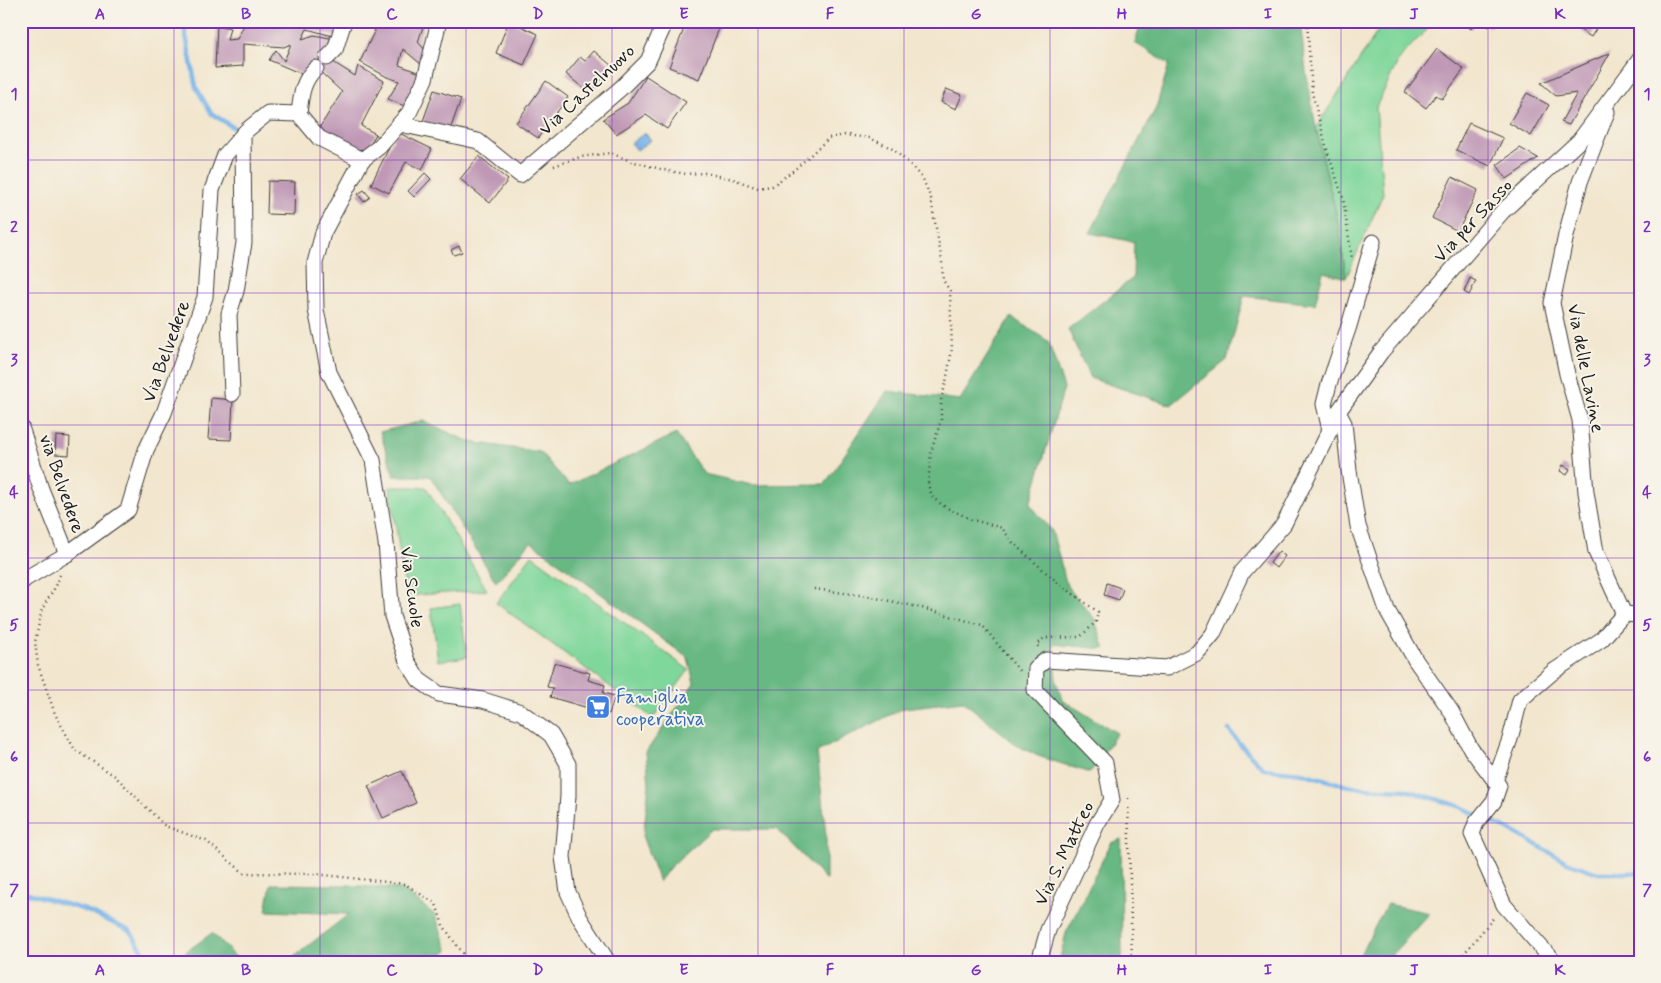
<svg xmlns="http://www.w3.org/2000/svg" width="1661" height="983" font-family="Mynerve,sans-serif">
<rect width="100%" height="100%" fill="#f7f3e8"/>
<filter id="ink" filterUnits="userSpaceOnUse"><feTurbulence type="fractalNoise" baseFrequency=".02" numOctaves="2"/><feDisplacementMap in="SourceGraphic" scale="10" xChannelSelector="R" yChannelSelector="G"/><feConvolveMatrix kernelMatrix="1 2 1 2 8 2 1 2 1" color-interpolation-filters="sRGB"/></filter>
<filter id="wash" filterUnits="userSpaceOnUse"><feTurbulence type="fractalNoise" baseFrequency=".0096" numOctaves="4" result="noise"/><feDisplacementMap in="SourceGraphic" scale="20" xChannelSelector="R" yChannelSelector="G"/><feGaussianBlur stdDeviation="1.12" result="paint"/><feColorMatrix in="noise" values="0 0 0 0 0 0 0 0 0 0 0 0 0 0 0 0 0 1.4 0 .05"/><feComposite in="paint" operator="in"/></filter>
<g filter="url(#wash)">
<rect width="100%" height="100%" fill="#f2e6ce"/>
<!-- green -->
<g fill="#80d79b" stroke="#4e7a5c">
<path d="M 1384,21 L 1436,21 L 1400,57 L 1376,107 L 1383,194 L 1346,278 L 1339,227 L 1316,128 Z"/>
<path d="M 390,487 L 426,487 L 487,590 L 406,596 Z"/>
<path d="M 532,555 L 689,670 L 653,718 L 496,603 Z"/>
<path d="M 460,604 L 467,657 L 438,661 L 431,608 Z"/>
</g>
<!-- forest -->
<g fill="#68b883" stroke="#426a50">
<path d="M 1141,21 L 1300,21 L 1306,72 L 1316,128 L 1339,227 L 1346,278 L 1323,272 L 1315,304 L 1244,296 L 1227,360 L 1171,405 L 1090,378 L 1068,329 L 1133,278 L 1134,242 L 1090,233 L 1156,108 L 1169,64 L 1135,43 Z"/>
<path d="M 1011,317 L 1048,341 L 1064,388 L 1030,504 L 1052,531 L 1067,586 L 1094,618 L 1105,649 L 1053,644 L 1056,679 L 1062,700 L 1117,733 L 1090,773 L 1038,756 L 1018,746 L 963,701 L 904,708 L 817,752 L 826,835 L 826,880 L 777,829 L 712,829 L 670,867 L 659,882 L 643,838 L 649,784 L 646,752 L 694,683 L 688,658 L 531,542 L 496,582 L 430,476 L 394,476 L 380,432 L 423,421 L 470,442 L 540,452 L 569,485 L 676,434 L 704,474 L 752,485 L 825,484 L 887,391 L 960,400 Z"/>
<path d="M 1121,839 L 1122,962 L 1059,962 L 1066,933 L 1111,843 Z"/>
<path d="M 271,884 L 347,885 L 402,889 L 435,915 L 448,951 L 429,962 L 287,962 L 349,914 L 266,911 Z"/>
<path d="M 1387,904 L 1430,913 L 1385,962 L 1356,962 Z"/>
<path d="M 212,933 L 241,962 L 172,962 Z"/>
</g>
<!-- water -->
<path fill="#77b4e9" stroke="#4a6882" d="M 645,133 L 651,140 L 637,150 L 631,143 Z"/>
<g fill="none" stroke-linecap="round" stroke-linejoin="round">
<!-- stream -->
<g stroke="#77b4e9" stroke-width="4.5">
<path d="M 183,21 L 196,87 L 211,113 L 234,128"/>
<path d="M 1229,730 L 1239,743 L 1264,769 L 1302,773 L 1344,785 L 1363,788 L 1406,790 L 1459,806 L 1489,821 L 1512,831 L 1567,862 L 1598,873 L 1640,873"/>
<path d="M 21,891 L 85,910 L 130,931 L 150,962"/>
</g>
</g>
<g id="blocks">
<!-- building -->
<g fill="#bf98b6">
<path d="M 246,21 L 330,21 L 338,26 L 336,37 L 307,29 L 302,39 L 314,35 L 335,39 L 327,58 L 355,76 L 358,66 L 384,81 L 361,126 L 376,134 L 368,149 L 354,150 L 318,130 L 342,92 L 316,68 L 304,75 L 269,60 L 276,50 L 284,61 L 291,44 L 284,47 L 243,44 L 243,66 L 215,68 L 217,25 L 230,28 L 227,40 L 237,39 Z"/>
<path d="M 379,21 L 425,21 L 418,42 L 425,50 L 422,65 L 403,49 L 399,65 L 420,73 L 409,108 L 388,99 L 399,81 L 387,77 L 360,62 Z"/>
<path d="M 509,21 L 538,34 L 524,65 L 496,53 Z"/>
<path d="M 687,21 L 722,21 L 699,79 L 669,67 Z"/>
<path d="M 1462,21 L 1477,21 L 1471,29 Z"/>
<path d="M 1482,21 L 1494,21 L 1489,27 Z"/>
<path d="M 1566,21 L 1601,21 L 1591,37 Z"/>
<path d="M 1437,49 L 1464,69 L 1442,99 L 1436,95 L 1426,108 L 1405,92 Z"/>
<path d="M 594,51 L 612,66 L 590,94 L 566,74 L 580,57 L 585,61 Z"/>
<path d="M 1610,53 L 1569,125 L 1561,122 L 1577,93 L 1556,96 L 1541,83 Z"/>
<path d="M 646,76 L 686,102 L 667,129 L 646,115 L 616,134 L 603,119 L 628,103 Z"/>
<path d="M 546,81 L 568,97 L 538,138 L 516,123 Z"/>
<path d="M 946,89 L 962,95 L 956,109 L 941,102 Z"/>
<path d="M 434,90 L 461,99 L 450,130 L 423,121 Z"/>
<path d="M 1527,93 L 1549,105 L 1531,136 L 1509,123 Z"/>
<path d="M 1469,123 L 1503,138 L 1490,166 L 1456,150 Z"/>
<path d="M 397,132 L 432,149 L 422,170 L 406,162 L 389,193 L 371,184 Z"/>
<path d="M 1520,148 L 1538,158 L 1507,179 L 1497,165 Z"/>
<path d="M 479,156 L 508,180 L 490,203 L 460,179 Z"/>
<path d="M 425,173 L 431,179 L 414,197 L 408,191 Z"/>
<path d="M 1452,177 L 1478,190 L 1458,231 L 1432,218 Z"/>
<path d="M 268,181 L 295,182 L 294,215 L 267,214 Z"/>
<path d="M 364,190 L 370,197 L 364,202 L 358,194 Z"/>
<path d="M 459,246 L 462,252 L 454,255 L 451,250 Z"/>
<path d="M 1470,278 L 1476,281 L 1469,295 L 1464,292 Z"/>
<path d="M 211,398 L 233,400 L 231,440 L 208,439 Z"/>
<path d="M 56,436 L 70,437 L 69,455 L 55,454 Z"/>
<path d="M 1563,465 L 1570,469 L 1567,475 L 1560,471 Z"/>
<path d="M 1279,551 L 1285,556 L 1276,568 L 1270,563 Z"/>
<path d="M 1107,583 L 1123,589 L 1119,600 L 1104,595 Z"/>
<path d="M 554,663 L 590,673 L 588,680 L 605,685 L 603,693 L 615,696 L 609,714 L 550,697 L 553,688 L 547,687 Z"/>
<path d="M 402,771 L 416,803 L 383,818 L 368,786 Z"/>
</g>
</g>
</g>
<g filter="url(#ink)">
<use href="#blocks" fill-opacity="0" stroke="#3c3a37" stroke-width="1"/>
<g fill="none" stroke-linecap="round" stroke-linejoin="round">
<defs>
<g id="minor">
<path d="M 439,21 L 425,79 L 409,113 L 379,147 L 362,160 L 323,233 L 315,263 L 316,310 L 329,372 L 373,460 L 386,543 L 392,616 L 407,661 L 419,680 L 439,694 L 483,700 L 521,712 L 551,735 L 568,764 L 568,796 L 563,857 L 568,892 L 580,918 L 608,962"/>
<path d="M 327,58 L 335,50 L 344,21"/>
<path d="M 1607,112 L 1580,182 L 1566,235 L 1552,303 L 1567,374 L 1580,420 L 1586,492 L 1596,552 L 1624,614 L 1640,615"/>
<path d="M 299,114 C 301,96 302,81 316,68"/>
<path d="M 400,124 L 478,141 L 520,175 L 621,88 L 648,61 L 666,21"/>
<path d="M 232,394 L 229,314 L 236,291 L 244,243 L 243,134"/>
<path d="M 1338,412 L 1344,423 L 1349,471 L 1358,526 L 1387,610 L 1416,661 L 1451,711 L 1471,749 L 1499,786 L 1494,801 L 1476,823 L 1472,834 L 1504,905 L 1554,962"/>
<path d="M 21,427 L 41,489 L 67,554"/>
<path d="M 1330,430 L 1324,404 L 1329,384 L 1349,326 L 1373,242"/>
<path d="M 21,583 L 25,579 L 67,554 L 128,510 L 146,450 L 164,413 L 205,297 L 212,190 L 225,155 L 247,130 L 268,113 L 299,114 L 319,138 L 362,160"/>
<path d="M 1495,781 L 1510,739 L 1520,700 L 1554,671 L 1601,640 L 1624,614"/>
<path d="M 1039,962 L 1048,930 L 1097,824 L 1112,800 L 1105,763 L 1035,690 L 1036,668 L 1046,660 L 1167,668 L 1197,653 L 1213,634 L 1242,572 L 1284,524 L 1330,430 L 1338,412 L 1381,352 L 1502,212 L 1579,141 L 1640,59"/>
</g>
</defs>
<!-- minor casing -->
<use href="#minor" stroke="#3c3a37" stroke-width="17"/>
<!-- path -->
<g stroke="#3c3a37" stroke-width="2.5" stroke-dasharray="1 4" stroke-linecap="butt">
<path d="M 1307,21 L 1312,93 L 1328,153 L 1343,198 L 1352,259"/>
<path d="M 554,166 L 580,157 L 610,153 L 631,161 L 664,170 L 686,174 L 705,173 L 733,179 L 758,188 L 772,186 L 794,170 L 829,138 L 845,135 L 870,138 L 891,148 L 909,163 L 923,179 L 931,199 L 942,262 L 943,280 L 950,291 L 952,349 L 946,382 L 941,400 L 941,420 L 931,452 L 928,485 L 933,498 L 945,507 L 973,520 L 1002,528 L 1014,544 L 1057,582 L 1098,612 L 1096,622 L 1080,637 L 1044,638 L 1037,645 L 1039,648"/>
<path d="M 60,575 L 57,584 L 42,609 L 35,642 L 38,665 L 55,714 L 75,750 L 115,776 L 165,826 L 206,841 L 244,873 L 315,874 L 405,884 L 436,904 L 443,925 L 455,943 L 470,962"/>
<path d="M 814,589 L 867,596 L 922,608 L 982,625 L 1021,673"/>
<path d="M 1128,798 L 1132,962"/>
<path d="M 1457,962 L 1495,916"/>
</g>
<!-- minor -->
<use href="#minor" stroke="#fff" stroke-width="15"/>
</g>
</g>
<!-- grid -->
<path fill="none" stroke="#7b2cbf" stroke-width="1" stroke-opacity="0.55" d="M 174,21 L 174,962M 320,21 L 320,962M 466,21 L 466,962M 612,21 L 612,962M 758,21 L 758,962M 904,21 L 904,962M 1050,21 L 1050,962M 1196,21 L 1196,962M 1341,21 L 1341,962M 1488,21 L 1488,962M 21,160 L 1640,160M 21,293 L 1640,293M 21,425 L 1640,425M 21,558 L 1640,558M 21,690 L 1640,690M 21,823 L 1640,823"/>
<!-- icons -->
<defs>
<symbol id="supermarket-square" viewBox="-11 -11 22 22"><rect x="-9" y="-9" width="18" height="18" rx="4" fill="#3f7fe0" stroke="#f7f3e8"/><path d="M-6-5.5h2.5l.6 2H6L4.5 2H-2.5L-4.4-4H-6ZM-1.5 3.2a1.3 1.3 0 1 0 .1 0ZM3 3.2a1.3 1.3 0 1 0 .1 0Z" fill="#fff"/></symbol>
</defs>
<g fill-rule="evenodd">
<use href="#supermarket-square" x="584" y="693" width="28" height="28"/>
</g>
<g text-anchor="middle" stroke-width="4" stroke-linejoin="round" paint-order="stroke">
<!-- street labels -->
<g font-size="19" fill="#1c1c1c" stroke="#f7f3e8">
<text transform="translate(586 89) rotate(-43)" y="7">Via Castelnuovo</text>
<text transform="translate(1472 220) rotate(-47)" y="7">Via per Sasso</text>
<text transform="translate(165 351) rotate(-70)" y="7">Via Belvedere</text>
<text transform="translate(1587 368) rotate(79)" y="7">Via delle Lavine</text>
<text transform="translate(63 483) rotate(71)" y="7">via Belvedere</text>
<text transform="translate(413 587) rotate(82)" y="7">Via Scuole</text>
<text transform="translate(1063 853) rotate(-64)" y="7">Via S. Matteo</text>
</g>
<!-- shop labels -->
<g font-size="19" fill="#366cbe" stroke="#f7f3e8" text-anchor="start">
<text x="616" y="703">Famiglia<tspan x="616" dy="22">cooperativa</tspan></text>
</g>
</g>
<!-- margin -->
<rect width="1661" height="983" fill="none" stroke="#f7f3e8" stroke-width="55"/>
<rect x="28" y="28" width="1606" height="928" fill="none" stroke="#7b2cbf" stroke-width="2"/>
<g font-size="16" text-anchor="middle" font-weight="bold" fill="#7b2cbf">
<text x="100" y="19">A</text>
<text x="246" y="19">B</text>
<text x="392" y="19">C</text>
<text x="538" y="19">D</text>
<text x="684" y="19">E</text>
<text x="830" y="19">F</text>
<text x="976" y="19">G</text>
<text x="1122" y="19">H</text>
<text x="1268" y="19">I</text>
<text x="1414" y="19">J</text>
<text x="1560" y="19">K</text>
<text x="14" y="99">1</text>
<text x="1647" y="99">1</text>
<text x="14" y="232">2</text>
<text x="1647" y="232">2</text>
<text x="14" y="365">3</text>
<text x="1647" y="365">3</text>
<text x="14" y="497">4</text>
<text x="1647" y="497">4</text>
<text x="14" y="630">5</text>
<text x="1647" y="630">5</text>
<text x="14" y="762">6</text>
<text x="1647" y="762">6</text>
<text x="14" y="895">7</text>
<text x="1647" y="895">7</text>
<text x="100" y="975">A</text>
<text x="246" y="975">B</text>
<text x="392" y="975">C</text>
<text x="538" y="975">D</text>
<text x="684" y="975">E</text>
<text x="830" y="975">F</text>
<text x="976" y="975">G</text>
<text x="1122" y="975">H</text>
<text x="1268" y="975">I</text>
<text x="1414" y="975">J</text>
<text x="1560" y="975">K</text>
</g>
</svg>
